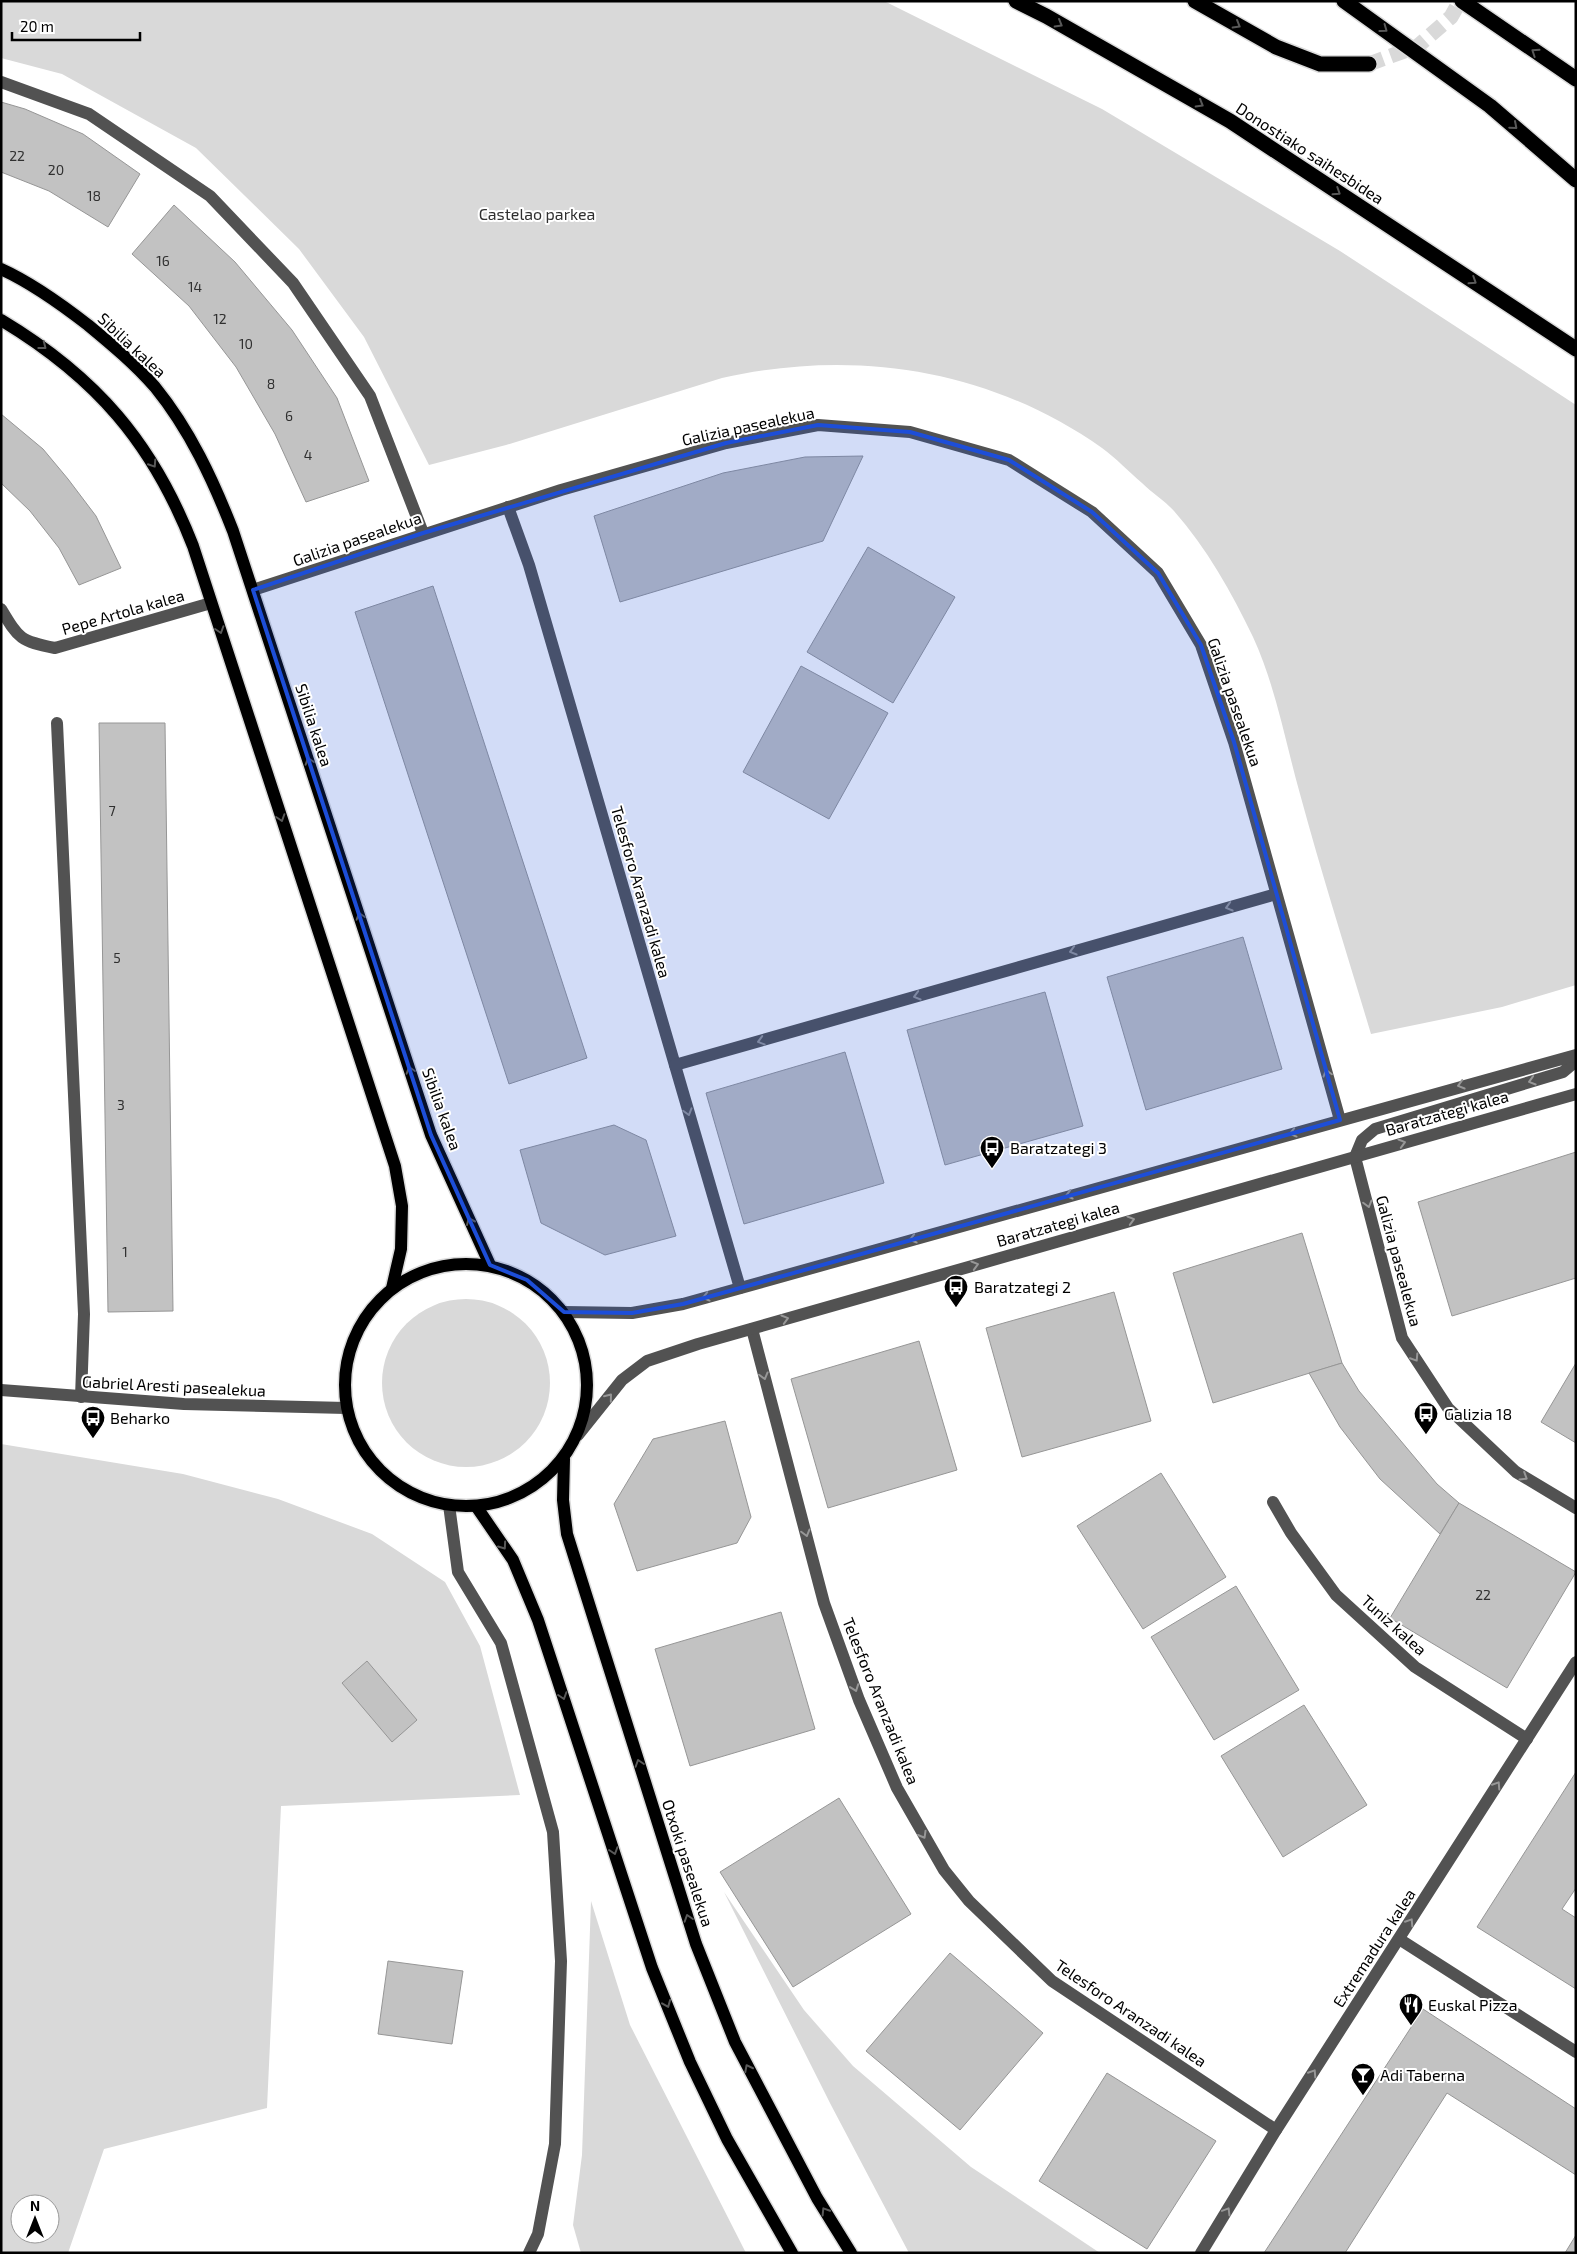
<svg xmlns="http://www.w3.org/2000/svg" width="1577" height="2254" font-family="'Exo 2',sans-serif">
<rect width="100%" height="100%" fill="#fff"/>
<!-- green -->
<g fill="#d9d9d9" fill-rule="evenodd">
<path d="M 1,1 L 884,1 L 1102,109 L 1340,251 L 1576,405 L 1576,985 L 1502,1007 L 1371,1034 C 1347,954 1322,875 1300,794 C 1285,741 1276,687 1253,637 C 1232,593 1206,547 1174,511 C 1165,501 1152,493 1142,483 C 1129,472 1116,458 1102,448 C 990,369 855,348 722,378 L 506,445 L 429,465 L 364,337 L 299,249 L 196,148 L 62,74 L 1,58 Z"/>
<circle cx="466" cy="1383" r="84"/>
<path d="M 1,1444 L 183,1474 L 278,1499 L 372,1534 L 445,1582 L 480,1646 L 520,1795 L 281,1806 L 267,2108 L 104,2149 L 68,2253 L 1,2253 ZM 20,2204 L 50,2204 L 50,2234 L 20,2234 Z"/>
<path d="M 724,1892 L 804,2010 L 853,2066 L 971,2167 L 1100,2253 L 909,2253 L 831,2105 Z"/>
<path d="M 591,1901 L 630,2025 L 746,2253 L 581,2253 L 573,2225 L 582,2155 Z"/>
</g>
<!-- building -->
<g fill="#c2c2c2" stroke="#969696">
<path d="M 1,102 L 25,109 L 83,134 L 140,174 L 108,227 L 49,191 L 1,172 Z"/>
<path d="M 174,205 L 235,262 L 292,330 L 337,398 L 369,481 L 306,502 L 275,434 L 236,367 L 189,306 L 132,254 Z"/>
<path d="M 1,414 L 43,449 L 68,479 L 96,516 L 121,568 L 79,585 L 59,548 L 30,511 L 1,483 Z"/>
<path d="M 863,456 L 823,541 L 620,602 L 594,516 L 723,473 L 805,457 Z"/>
<path d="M 868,547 L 955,597 L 893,703 L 807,652 Z"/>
<path d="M 433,586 L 587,1058 L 509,1084 L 355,612 Z"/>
<path d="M 801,666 L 888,713 L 829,819 L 743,772 Z"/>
<path d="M 99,723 L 165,723 L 173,1311 L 108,1312 Z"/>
<path d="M 1243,937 L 1282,1069 L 1146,1110 L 1107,977 Z"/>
<path d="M 1045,992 L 1083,1126 L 945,1165 L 907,1030 Z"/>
<path d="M 845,1052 L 884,1183 L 744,1224 L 706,1093 Z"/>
<path d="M 614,1125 L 646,1140 L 676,1236 L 605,1255 L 541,1223 L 520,1150 Z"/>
<path d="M 1576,1152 L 1576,1278 L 1452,1316 L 1418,1202 Z"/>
<path d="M 1302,1233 L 1342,1363 L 1213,1403 L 1173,1273 Z"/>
<path d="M 1114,1292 L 1151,1421 L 1022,1457 L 986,1328 Z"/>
<path d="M 919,1341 L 957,1470 L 828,1508 L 791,1379 Z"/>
<path d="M 1342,1363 L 1359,1391 L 1437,1484 L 1459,1503 L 1440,1534 L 1380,1479 L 1340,1427 L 1309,1373 Z"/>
<path d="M 1576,1363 L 1576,1443 L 1541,1422 Z"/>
<path d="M 725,1421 L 751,1517 L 737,1543 L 637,1571 L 614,1504 L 653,1439 Z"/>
<path d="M 1161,1473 L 1226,1577 L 1143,1629 L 1077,1526 Z"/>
<path d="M 1459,1503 L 1576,1572 L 1507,1688 L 1390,1618 Z"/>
<path d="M 1236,1586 L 1299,1690 L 1214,1740 L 1151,1637 Z"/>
<path d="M 781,1612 L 815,1729 L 690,1766 L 655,1649 Z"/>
<path d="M 367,1661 L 417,1720 L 392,1742 L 342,1683 Z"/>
<path d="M 1304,1705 L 1367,1805 L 1283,1857 L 1221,1756 Z"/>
<path d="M 1576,1772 L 1576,1888 L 1562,1909 L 1576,1918 L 1576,1989 L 1477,1927 Z"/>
<path d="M 839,1798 L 911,1914 L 793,1987 L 720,1872 Z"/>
<path d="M 950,1953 L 1043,2033 L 960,2130 L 866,2051 Z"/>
<path d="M 388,1961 L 463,1971 L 452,2044 L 378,2034 Z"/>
<path d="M 1423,2009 L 1576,2109 L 1576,2175 L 1447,2093 L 1345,2253 L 1264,2253 Z"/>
<path d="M 1107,2073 L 1216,2141 L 1147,2249 L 1039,2181 Z"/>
<path d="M 1576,2235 L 1576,2253 L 1565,2253 Z"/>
</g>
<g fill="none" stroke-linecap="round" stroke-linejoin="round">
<!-- highway-tunnel -->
<path stroke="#d9d9d9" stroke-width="15" stroke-dasharray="15 8" stroke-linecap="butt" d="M 1369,64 L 1418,46 L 1451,17 L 1460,1"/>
<defs>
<g id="major">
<path d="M 1,269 C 32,283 61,304 88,325 C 111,344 135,364 155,387 C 190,430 213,480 233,531 L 431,1135 L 490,1265"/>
<path d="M 1,320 C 96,377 153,443 193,546 L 395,1166 L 402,1206 L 401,1249 L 392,1288"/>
<circle cx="466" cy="1385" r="121"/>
<path d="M 564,1459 L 563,1500 L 567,1534 L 696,1944 L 735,2042 L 817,2198 L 851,2253"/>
<path d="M 476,1506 L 513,1560 L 538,1620 L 652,1968 L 690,2062 L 727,2139 L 792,2253"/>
</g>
<g id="highway">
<path d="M 1016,1 L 1046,16 L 1230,121 L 1576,349"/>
<path d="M 1195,1 L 1276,47 L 1320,64 L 1369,64"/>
<path d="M 1344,1 L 1490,106 L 1576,180"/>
<path d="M 1462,1 L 1576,79"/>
</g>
</defs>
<!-- major casing -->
<use href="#major" stroke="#dbdbdb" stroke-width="15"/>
<!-- highway casing -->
<use href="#highway" stroke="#dbdbdb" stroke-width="18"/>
<!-- minor -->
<g stroke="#525252" stroke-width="12">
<path d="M 1,82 L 89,114 L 210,196 L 293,283 L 370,396 L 423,533"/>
<path d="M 508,507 L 529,565 L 740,1288"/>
<path d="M 253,590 L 561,490 L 726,443 L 818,425 L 910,432 L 1009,460 L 1092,512 L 1158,573 L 1201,645 L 1234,742 L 1340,1120"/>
<path d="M 1,609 C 19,639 20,641 55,648 L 211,603"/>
<path d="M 57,723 L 84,1314 L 81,1397"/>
<path d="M 675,1065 L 1276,894"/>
<path d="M 1355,1157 L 1402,1338 L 1448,1408 L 1516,1472 L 1576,1508"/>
<path d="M 1355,1157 L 1362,1140 L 1375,1129 L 1563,1072 L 1576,1061"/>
<path d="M 564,1312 L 632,1313 L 683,1304 L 1576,1055"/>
<path d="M 752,1329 L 824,1603 L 859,1700 L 897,1788 L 944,1870 L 969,1901 L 1052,1981 L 1276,2130"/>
<path d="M 1,1390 L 184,1404 L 346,1408"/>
<path d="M 578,1435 L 622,1380 L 647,1361 L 698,1344 L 1576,1094"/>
<path d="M 1273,1502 L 1291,1533 L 1336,1595 L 1415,1667 L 1527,1739"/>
<path d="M 449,1505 L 458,1572 L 501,1643 L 553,1832 L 561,1961 L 555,2144 L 538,2234 L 529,2253"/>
<path d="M 1399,1939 L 1576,2052"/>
<path d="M 1201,2253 L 1276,2130 L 1576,1662"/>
</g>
<!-- major -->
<use href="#major" stroke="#000" stroke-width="12"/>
<!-- highway -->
<use href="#highway" stroke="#000" stroke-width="15"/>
</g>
<!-- one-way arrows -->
<defs><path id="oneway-chevron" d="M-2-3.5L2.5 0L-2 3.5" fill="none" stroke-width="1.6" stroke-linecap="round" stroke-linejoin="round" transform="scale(1.25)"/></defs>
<g stroke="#595959">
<use href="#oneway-chevron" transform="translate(1059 24) rotate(30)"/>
<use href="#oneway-chevron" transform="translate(1237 25) rotate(30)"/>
<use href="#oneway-chevron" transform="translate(1384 29) rotate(36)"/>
<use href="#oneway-chevron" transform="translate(1535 52) rotate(-146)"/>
<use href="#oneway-chevron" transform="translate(1200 104) rotate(30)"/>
<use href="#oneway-chevron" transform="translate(1514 126) rotate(41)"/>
<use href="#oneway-chevron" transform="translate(1337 192) rotate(33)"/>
<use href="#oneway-chevron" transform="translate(1473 281) rotate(33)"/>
<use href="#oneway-chevron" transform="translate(43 346) rotate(38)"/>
<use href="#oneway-chevron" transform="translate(153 464) rotate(57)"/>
<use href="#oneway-chevron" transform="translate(220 630) rotate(72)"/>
<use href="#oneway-chevron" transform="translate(309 761) rotate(-108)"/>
<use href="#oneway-chevron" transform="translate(281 818) rotate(72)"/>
<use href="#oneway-chevron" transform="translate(360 916) rotate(-108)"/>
<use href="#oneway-chevron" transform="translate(410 1070) rotate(-108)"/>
<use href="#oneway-chevron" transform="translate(470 1221) rotate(-114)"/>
<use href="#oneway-chevron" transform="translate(503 1546) rotate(55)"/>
<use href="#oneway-chevron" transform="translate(563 1696) rotate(72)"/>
<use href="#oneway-chevron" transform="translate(639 1763) rotate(-108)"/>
<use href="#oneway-chevron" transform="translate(614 1851) rotate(72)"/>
<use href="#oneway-chevron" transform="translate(688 1918) rotate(-108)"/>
<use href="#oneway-chevron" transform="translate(667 2004) rotate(68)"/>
<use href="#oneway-chevron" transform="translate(748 2068) rotate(-117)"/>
<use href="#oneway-chevron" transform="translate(825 2211) rotate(-122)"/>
</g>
<g stroke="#979797">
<use href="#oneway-chevron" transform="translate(1229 907) rotate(164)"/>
<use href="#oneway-chevron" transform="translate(1073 951) rotate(164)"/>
<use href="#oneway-chevron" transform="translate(917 996) rotate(164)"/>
<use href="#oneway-chevron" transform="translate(761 1041) rotate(164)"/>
<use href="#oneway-chevron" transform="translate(1327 1073) rotate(-106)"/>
<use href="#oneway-chevron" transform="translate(1532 1081) rotate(163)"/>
<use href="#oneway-chevron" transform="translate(1461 1085) rotate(164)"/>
<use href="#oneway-chevron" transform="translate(688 1112) rotate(74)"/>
<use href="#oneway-chevron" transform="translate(1293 1133) rotate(165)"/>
<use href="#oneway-chevron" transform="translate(1402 1143) rotate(-16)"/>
<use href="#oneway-chevron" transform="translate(1069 1195) rotate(164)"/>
<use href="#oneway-chevron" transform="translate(1368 1204) rotate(75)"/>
<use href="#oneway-chevron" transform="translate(1131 1220) rotate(-16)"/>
<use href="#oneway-chevron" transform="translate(913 1239) rotate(164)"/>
<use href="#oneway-chevron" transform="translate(975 1265) rotate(-16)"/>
<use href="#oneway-chevron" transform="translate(706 1297) rotate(165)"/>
<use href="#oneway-chevron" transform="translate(785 1319) rotate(-16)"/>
<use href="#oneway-chevron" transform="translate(1415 1358) rotate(57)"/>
<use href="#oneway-chevron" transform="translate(764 1376) rotate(75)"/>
<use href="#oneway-chevron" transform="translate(609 1397) rotate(-51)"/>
<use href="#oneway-chevron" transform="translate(1524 1477) rotate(32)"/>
<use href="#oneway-chevron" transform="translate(806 1533) rotate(75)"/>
<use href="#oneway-chevron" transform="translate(855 1688) rotate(70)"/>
<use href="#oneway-chevron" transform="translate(1497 1785) rotate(-57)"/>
<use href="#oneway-chevron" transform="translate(923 1835) rotate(60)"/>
<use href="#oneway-chevron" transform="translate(1410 1922) rotate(-57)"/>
<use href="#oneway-chevron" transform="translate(1313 2073) rotate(-57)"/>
<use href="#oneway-chevron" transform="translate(1227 2211) rotate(-59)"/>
</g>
<!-- marked area -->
<path fill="#1d4ed8" fill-opacity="0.2" stroke="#1d4ed8" stroke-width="4" stroke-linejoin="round" d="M 818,425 L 910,432 L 1009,460 L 1092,512 L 1158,573 L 1201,645 L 1234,742 L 1340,1120 L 683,1304 L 632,1313 L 564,1312 L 527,1280 L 490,1265 L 431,1135 L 253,590 L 423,533 L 726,443 Z"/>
<!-- icons -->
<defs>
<symbol id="bus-pin" viewBox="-11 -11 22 30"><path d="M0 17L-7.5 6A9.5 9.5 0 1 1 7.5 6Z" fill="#000" stroke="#fff"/><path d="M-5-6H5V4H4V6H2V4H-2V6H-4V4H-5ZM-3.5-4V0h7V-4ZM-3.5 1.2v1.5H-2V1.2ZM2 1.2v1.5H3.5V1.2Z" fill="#fff"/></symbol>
<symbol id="restaurant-pin" viewBox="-11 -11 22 30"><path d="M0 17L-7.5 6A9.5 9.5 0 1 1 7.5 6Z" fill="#000" stroke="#fff"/><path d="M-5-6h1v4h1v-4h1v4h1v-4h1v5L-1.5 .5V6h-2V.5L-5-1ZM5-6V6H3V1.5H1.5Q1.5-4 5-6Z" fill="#fff"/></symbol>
<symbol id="bar-pin" viewBox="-11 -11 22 30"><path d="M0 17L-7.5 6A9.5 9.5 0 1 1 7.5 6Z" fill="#000" stroke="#fff"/><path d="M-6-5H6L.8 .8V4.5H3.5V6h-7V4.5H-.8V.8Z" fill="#fff"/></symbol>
</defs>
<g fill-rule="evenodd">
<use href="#bus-pin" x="978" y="1134" width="28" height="38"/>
<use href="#bus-pin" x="942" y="1273" width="28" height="38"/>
<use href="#bus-pin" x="1412" y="1400" width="28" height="38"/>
<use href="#bus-pin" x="79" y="1404" width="28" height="38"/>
<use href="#restaurant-pin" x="1397" y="1991" width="28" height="38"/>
<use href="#bar-pin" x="1349" y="2061" width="28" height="38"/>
</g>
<g text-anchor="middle" stroke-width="4" stroke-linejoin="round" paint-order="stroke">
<!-- number labels -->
<g font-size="14" fill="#303030">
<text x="17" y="161">22</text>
<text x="56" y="175">20</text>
<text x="94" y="201">18</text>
<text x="163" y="266">16</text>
<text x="195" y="292">14</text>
<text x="220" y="324">12</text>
<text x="246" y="349">10</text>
<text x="271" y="389">8</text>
<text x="289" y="421">6</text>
<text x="308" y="460">4</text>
<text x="112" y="816">7</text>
<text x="117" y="963">5</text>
<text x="121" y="1110">3</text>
<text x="125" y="1257">1</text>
<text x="1483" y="1600">22</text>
</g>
<!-- street labels -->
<g font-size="16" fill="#000" stroke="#fff">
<text transform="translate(1310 153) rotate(33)" y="6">Donostiako saihesbidea</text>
<text transform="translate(132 345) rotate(43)" y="6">Sibilia kalea</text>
<text transform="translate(748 426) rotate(-12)" y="6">Galizia pasealekua</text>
<text transform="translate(357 539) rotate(-19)" y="6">Galizia pasealekua</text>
<text transform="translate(123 612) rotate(-16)" y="6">Pepe Artola kalea</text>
<text transform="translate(1235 702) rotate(71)" y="6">Galizia pasealekua</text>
<text transform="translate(314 725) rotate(72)" y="6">Sibilia kalea</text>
<text transform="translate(641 892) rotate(74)" y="6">Telesforo Aranzadi kalea</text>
<text transform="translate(442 1109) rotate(70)" y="6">Sibilia kalea</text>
<text transform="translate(1447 1113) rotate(-16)" y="6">Baratzategi kalea</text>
<text transform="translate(1058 1224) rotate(-16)" y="6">Baratzategi kalea</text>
<text transform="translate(1399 1261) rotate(75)" y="6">Galizia pasealekua</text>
<text transform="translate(174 1386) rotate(3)" y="6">Gabriel Aresti pasealekua</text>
<text transform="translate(1394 1625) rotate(42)" y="6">Tuniz kalea</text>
<text transform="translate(881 1701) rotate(68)" y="6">Telesforo Aranzadi kalea</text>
<text transform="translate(688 1863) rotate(72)" y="6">Otxoki pasealekua</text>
<text transform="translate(1374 1948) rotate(-57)" y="6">Extremadura kalea</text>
<text transform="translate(1131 2013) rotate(34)" y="6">Telesforo Aranzadi kalea</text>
</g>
<!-- park labels -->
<g font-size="16" fill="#303030" stroke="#fff">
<text x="537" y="220">Castelao parkea</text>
</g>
<!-- poi labels -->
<g font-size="16" fill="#000" stroke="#fff" text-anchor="start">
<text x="1010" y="1154">Baratzategi 3</text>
<text x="974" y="1293">Baratzategi 2</text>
<text x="1444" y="1420">Galizia 18</text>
<text x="110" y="1424">Beharko</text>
<text x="1428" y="2011">Euskal Pizza</text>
<text x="1380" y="2081">Adi Taberna</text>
</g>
</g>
<!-- border -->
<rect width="1577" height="2254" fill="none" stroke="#000000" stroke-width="5"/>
<!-- north arrow -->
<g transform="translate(35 2219)"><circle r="24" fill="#ffffff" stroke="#999999"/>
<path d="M0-4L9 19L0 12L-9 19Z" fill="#000000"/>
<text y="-8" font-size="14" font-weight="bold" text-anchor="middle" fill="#000000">N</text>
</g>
<!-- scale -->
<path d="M12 32v8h128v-8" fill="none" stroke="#000000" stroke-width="2.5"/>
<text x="20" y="32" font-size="15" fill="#000000" stroke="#ffffff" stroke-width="4" paint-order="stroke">20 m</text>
</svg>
